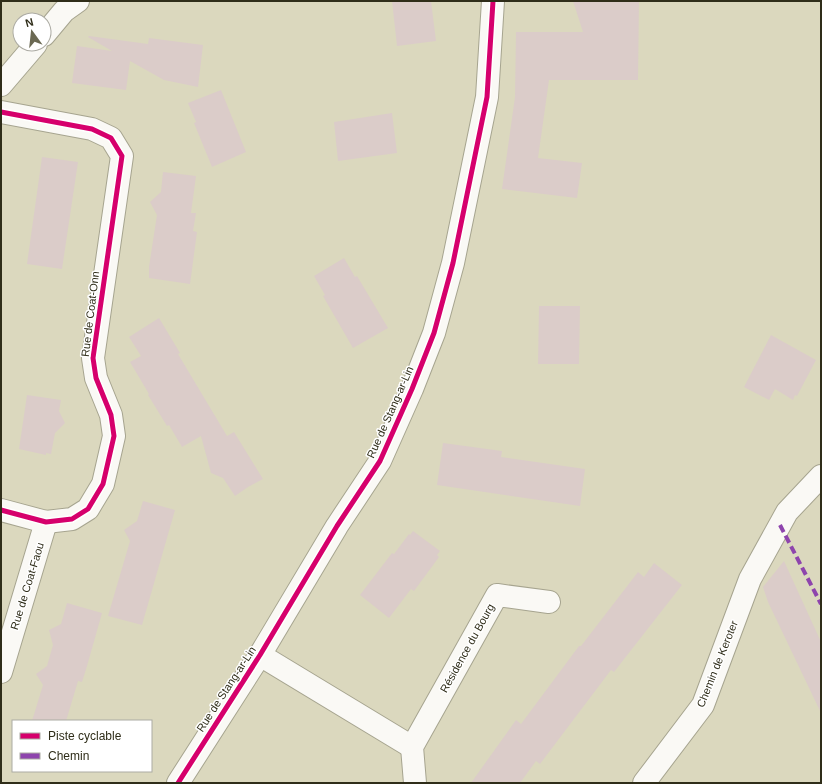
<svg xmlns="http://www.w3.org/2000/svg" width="822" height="784" font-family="Arial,sans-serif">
<rect width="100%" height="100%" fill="#dbd8be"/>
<!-- building -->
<g fill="#dbccc9">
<path d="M 392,1 L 431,1 L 436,41 L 397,46 Z"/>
<path d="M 573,1 L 639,1 L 638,80 L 549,80 L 538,158 L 582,163 L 577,198 L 502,189 L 515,97 L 516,32 L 583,32 Z"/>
<path d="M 89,36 L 148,44 L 149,38 L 203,45 L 198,87 L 164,80 L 130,61 L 126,90 L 72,83 L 77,46 L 112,51 L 88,37 Z"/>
<path d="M 221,90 L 246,152 L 212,167 L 194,123 L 196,122 L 188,103 Z"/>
<path d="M 392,113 L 397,153 L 338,161 L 334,122 Z"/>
<path d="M 42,157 L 78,162 L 62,269 L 27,264 Z"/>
<path d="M 163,172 L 196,176 L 191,213 L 196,213 L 193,231 L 197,232 L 190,284 L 149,278 L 149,267 L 157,215 L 150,202 L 161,192 Z"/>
<path d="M 344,258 L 355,277 L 357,276 L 388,328 L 353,348 L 323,296 L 325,295 L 314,276 Z"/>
<path d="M 539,306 L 580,306 L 579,364 L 538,364 Z"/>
<path d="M 159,318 L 180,353 L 178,354 L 227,436 L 234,432 L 263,479 L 248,487 L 235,496 L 223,478 L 211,473 L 201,436 L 182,447 L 169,425 L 167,426 L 148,395 L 149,394 L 130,362 L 141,356 L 129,337 Z"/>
<path d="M 771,335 L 816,360 L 797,396 L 795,395 L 793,400 L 775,389 L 769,400 L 744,387 Z"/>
<path d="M 27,395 L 61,400 L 59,411 L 65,423 L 55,433 L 51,454 L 46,453 L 46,455 L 19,449 Z"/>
<path d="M 443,443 L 502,451 L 501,457 L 585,469 L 580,506 L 437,485 Z"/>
<path d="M 143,501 L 175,510 L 142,625 L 108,616 L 130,541 L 124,530 L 137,521 Z"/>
<path d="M 413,531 L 440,551 L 437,555 L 439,557 L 414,591 L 411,589 L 389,618 L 360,595 L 392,553 L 394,554 L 409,534 L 410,535 Z"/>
<path d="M 784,561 L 821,642 L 821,713 L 768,602 L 763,587 Z"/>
<path d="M 654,563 L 682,585 L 614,672 L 611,670 L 540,764 L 536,761 L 520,783 L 471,783 L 516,720 L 521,724 L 579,646 L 581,646 L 638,572 L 644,577 Z"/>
<path d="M 67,603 L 102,613 L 87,666 L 82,682 L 78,681 L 66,721 L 32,721 L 43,685 L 36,674 L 47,666 L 53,645 L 49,630 L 61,624 Z"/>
</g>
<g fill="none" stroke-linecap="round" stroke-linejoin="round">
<defs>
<g id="street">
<path d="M 44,35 L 64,11 L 78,1"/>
<path d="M 1,85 L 36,44"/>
<path d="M 1,112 L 92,129 L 111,138 L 122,156 L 93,358 L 96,378 L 111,415 L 114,436 L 103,484 L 88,509 L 72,519 L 46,522 L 1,510"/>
<path d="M 260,655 L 412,747"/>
<path d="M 1,672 L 46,522"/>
<path d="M 178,783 L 260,655 L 337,526 L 380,461 L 412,389 L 434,333 L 453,263 L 487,97 L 493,1"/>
<path d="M 415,783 L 412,747 L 497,595 L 549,602"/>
<path d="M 644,783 L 703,705 L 750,579 L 787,512 L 821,476"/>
</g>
</defs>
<!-- street casing -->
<use href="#street" stroke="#a6a48f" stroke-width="24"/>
<!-- street -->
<use href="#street" stroke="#faf9f5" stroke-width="22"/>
<!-- quiet -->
<path stroke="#8e44ad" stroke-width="4" stroke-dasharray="8 4" stroke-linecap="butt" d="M 780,525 L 821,604"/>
<defs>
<g id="cycleway">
<path d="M 1,112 L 92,129 L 111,138 L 122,156 L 93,358 L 96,378 L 111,415 L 114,436 L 103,484 L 88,509 L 72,519 L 46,522 L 1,510"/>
<path d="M 178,783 L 260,655 L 337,526 L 380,461 L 412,389 L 434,333 L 453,263 L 487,97 L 493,1"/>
</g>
</defs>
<!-- cycleway casing -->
<use href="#cycleway" stroke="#fff" stroke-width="8"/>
<!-- cycleway -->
<use href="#cycleway" stroke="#d6006c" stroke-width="5"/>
</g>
<g text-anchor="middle" stroke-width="3" stroke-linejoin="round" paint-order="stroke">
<!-- street labels -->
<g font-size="11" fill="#2f2d19" stroke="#fff">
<text transform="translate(90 314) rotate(-83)" y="4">Rue de Coat-Onn</text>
<text transform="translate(390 412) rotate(-66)" y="4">Rue de Stang-ar-Lin</text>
<text transform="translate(27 586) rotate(-73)" y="4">Rue de Coat-Faou</text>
<text transform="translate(467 648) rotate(-61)" y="4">Résidence du Bourg</text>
<text transform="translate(717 664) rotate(-68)" y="4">Chemin de Keroter</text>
<text transform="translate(226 689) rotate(-57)" y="4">Rue de Stang-ar-Lin</text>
</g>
</g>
<!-- border -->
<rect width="822" height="784" fill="none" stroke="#2f2d19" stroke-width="4"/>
<!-- legend -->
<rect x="12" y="720" width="140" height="52" fill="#ffffff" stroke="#acaba3"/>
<rect x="20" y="733" width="20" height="6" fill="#d6006c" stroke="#acaba3"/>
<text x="48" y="740" font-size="12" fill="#2f2d19">Piste cyclable</text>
<rect x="20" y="753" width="20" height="6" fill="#8e44ad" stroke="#acaba3"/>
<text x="48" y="760" font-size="12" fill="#2f2d19">Chemin</text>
<!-- north arrow -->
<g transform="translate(32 32) rotate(345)"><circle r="19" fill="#ffffff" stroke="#acaba3"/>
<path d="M0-3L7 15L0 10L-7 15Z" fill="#6b6953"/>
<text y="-6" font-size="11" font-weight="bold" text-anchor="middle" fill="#2f2d19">N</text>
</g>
</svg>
